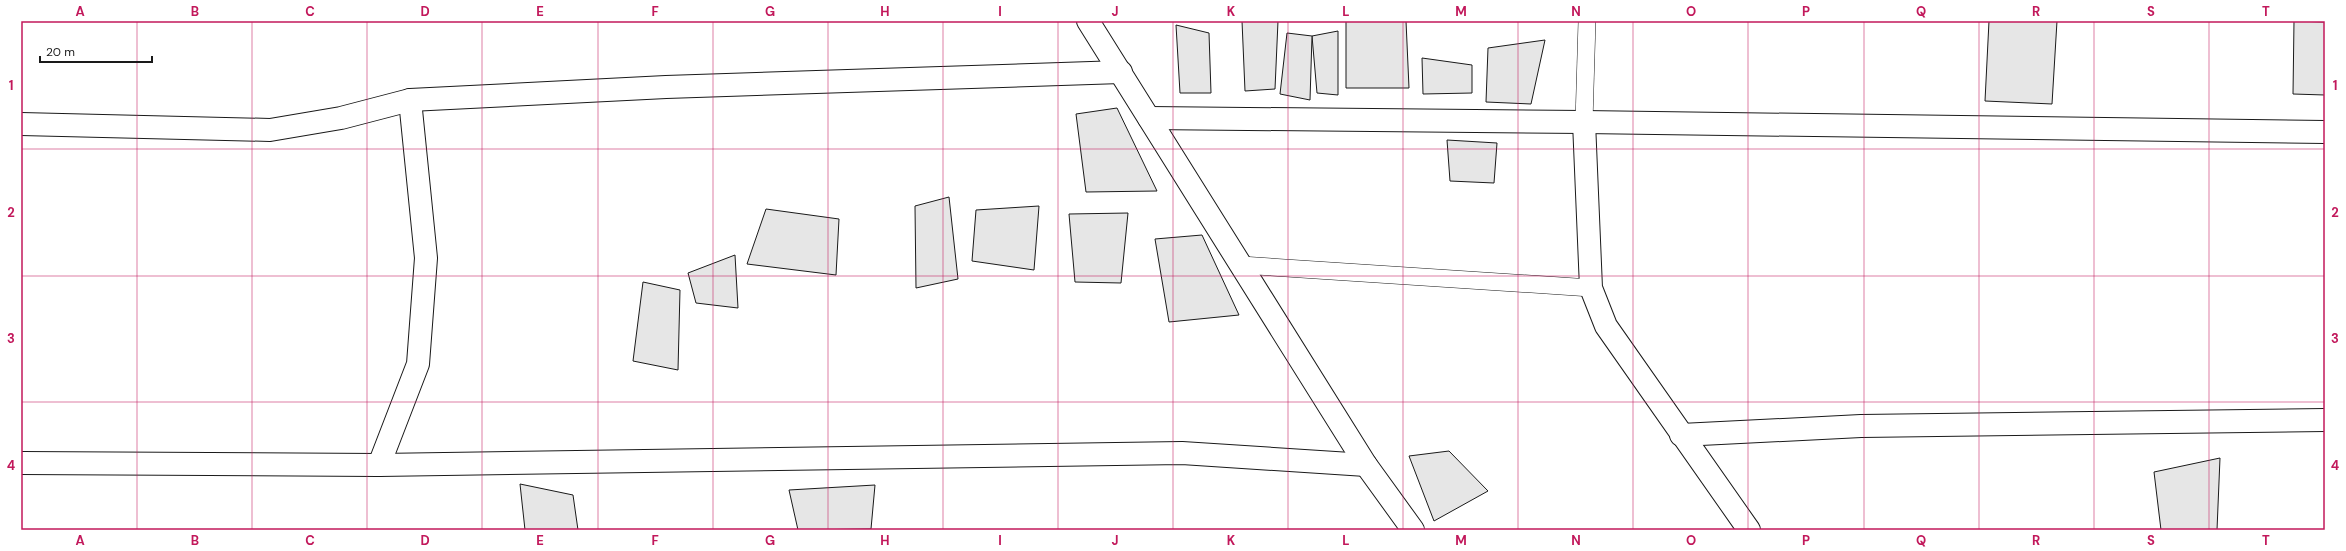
<svg xmlns="http://www.w3.org/2000/svg" width="2346" height="551" font-family="'DM Sans',sans-serif">
<rect width="100%" height="100%" fill="#fff"/>
<!-- building -->
<g fill="#e6e6e6" stroke="#1a1a1a">
<path d="M 1242,21 L 1278,21 L 1275,89 L 1245,91 Z"/>
<path d="M 1346,21 L 1406,21 L 1409,88 L 1346,88 Z"/>
<path d="M 1989,21 L 2057,21 L 2052,104 L 1985,101 Z"/>
<path d="M 2294,21 L 2325,22 L 2325,95 L 2293,94 Z"/>
<path d="M 1176,25 L 1209,33 L 1211,93 L 1180,93 Z"/>
<path d="M 1338,31 L 1338,95 L 1317,93 L 1312,36 Z"/>
<path d="M 1287,33 L 1312,36 L 1310,100 L 1280,94 Z"/>
<path d="M 1545,40 L 1531,104 L 1486,102 L 1488,48 Z"/>
<path d="M 1422,58 L 1472,65 L 1472,93 L 1423,94 Z"/>
<path d="M 1117,108 L 1157,191 L 1086,192 L 1076,114 Z"/>
<path d="M 1447,140 L 1497,143 L 1494,183 L 1450,181 Z"/>
<path d="M 949,197 L 958,279 L 916,288 L 915,206 Z"/>
<path d="M 1039,206 L 1034,270 L 972,261 L 976,210 Z"/>
<path d="M 766,209 L 839,219 L 836,275 L 747,264 Z"/>
<path d="M 1128,213 L 1121,283 L 1075,282 L 1069,214 Z"/>
<path d="M 1202,235 L 1239,315 L 1169,322 L 1155,239 Z"/>
<path d="M 735,255 L 738,308 L 696,303 L 688,273 Z"/>
<path d="M 643,282 L 680,290 L 678,370 L 633,361 Z"/>
<path d="M 1449,451 L 1488,491 L 1434,521 L 1409,456 Z"/>
<path d="M 2220,458 L 2217,530 L 2161,530 L 2154,472 Z"/>
<path d="M 520,484 L 573,495 L 578,530 L 525,530 Z"/>
<path d="M 875,485 L 871,529 L 798,530 L 789,490 Z"/>
</g>
<g fill="none" stroke-linecap="round" stroke-linejoin="round">
<defs>
<g id="service">
<path d="M 1584,122 L 1587,21"/>
<path d="M 1241,265 L 1591,288"/>
</g>
<g id="minor">
<path d="M 1149,118 L 1584,122 L 2325,132"/>
<path d="M 1584,122 L 1591,288 L 1606,326 L 1749,530"/>
<path d="M 21,124 L 270,130 L 341,118 L 410,100 L 666,87 L 1121,72"/>
<path d="M 1681,435 L 1861,426 L 2325,420"/>
<path d="M 21,463 L 379,465 L 1182,453 L 1366,465"/>
<path d="M 379,465 L 418,364 L 426,258 L 410,100"/>
</g>
<path id="secondary" d="M 1088,21 L 1366,465 L 1413,530"/>
</defs>
<!-- service casing -->
<use href="#service" stroke="#1a1a1a" stroke-width="18"/>
<!-- minor casing -->
<use href="#minor" stroke="#1a1a1a" stroke-width="24"/>
<!-- secondary casing -->
<use href="#secondary" stroke="#1a1a1a" stroke-width="24"/>
<!-- service -->
<use href="#service" stroke="#fff" stroke-width="17"/>
<!-- minor -->
<use href="#minor" stroke="#fff" stroke-width="22"/>
<!-- secondary -->
<use href="#secondary" stroke="#fff" stroke-width="22"/>
</g>
<!-- grid -->
<path fill="none" stroke="#c2185b" stroke-width="1" stroke-opacity="0.55" d="M 137,21 L 137,530M 252,21 L 252,530M 367,21 L 367,530M 482,21 L 482,530M 598,21 L 598,530M 713,21 L 713,530M 828,21 L 828,530M 943,21 L 943,530M 1058,21 L 1058,530M 1173,21 L 1173,530M 1288,21 L 1288,530M 1403,21 L 1403,530M 1518,21 L 1518,530M 1633,21 L 1633,530M 1748,21 L 1748,530M 1864,21 L 1864,530M 1979,21 L 1979,530M 2094,21 L 2094,530M 2209,21 L 2209,530M 21,149 L 2325,149M 21,276 L 2325,276M 21,402 L 2325,402"/>
<!-- border -->
<rect width="2346" height="551" fill="none" stroke="#ffffff" stroke-width="44"/>
<!-- scale -->
<path d="M40 56v6h112v-6" fill="none" stroke="#1a1a1a" stroke-width="2"/>
<text x="46" y="56" font-size="12" fill="#1a1a1a" stroke="#ffffff" stroke-width="3" paint-order="stroke">20 m</text>
<rect x="22" y="22" width="2302" height="507" fill="none" stroke="#c2185b" stroke-width="1.5"/>
<g font-size="13" text-anchor="middle" font-weight="bold" fill="#c2185b">
<text x="80" y="16">A</text>
<text x="195" y="16">B</text>
<text x="310" y="16">C</text>
<text x="425" y="16">D</text>
<text x="540" y="16">E</text>
<text x="655" y="16">F</text>
<text x="770" y="16">G</text>
<text x="885" y="16">H</text>
<text x="1000" y="16">I</text>
<text x="1115" y="16">J</text>
<text x="1231" y="16">K</text>
<text x="1346" y="16">L</text>
<text x="1461" y="16">M</text>
<text x="1576" y="16">N</text>
<text x="1691" y="16">O</text>
<text x="1806" y="16">P</text>
<text x="1921" y="16">Q</text>
<text x="2036" y="16">R</text>
<text x="2151" y="16">S</text>
<text x="2266" y="16">T</text>
<text x="11" y="90">1</text>
<text x="2335" y="90">1</text>
<text x="11" y="217">2</text>
<text x="2335" y="217">2</text>
<text x="11" y="343">3</text>
<text x="2335" y="343">3</text>
<text x="11" y="470">4</text>
<text x="2335" y="470">4</text>
<text x="80" y="545">A</text>
<text x="195" y="545">B</text>
<text x="310" y="545">C</text>
<text x="425" y="545">D</text>
<text x="540" y="545">E</text>
<text x="655" y="545">F</text>
<text x="770" y="545">G</text>
<text x="885" y="545">H</text>
<text x="1000" y="545">I</text>
<text x="1115" y="545">J</text>
<text x="1231" y="545">K</text>
<text x="1346" y="545">L</text>
<text x="1461" y="545">M</text>
<text x="1576" y="545">N</text>
<text x="1691" y="545">O</text>
<text x="1806" y="545">P</text>
<text x="1921" y="545">Q</text>
<text x="2036" y="545">R</text>
<text x="2151" y="545">S</text>
<text x="2266" y="545">T</text>
</g>
</svg>
